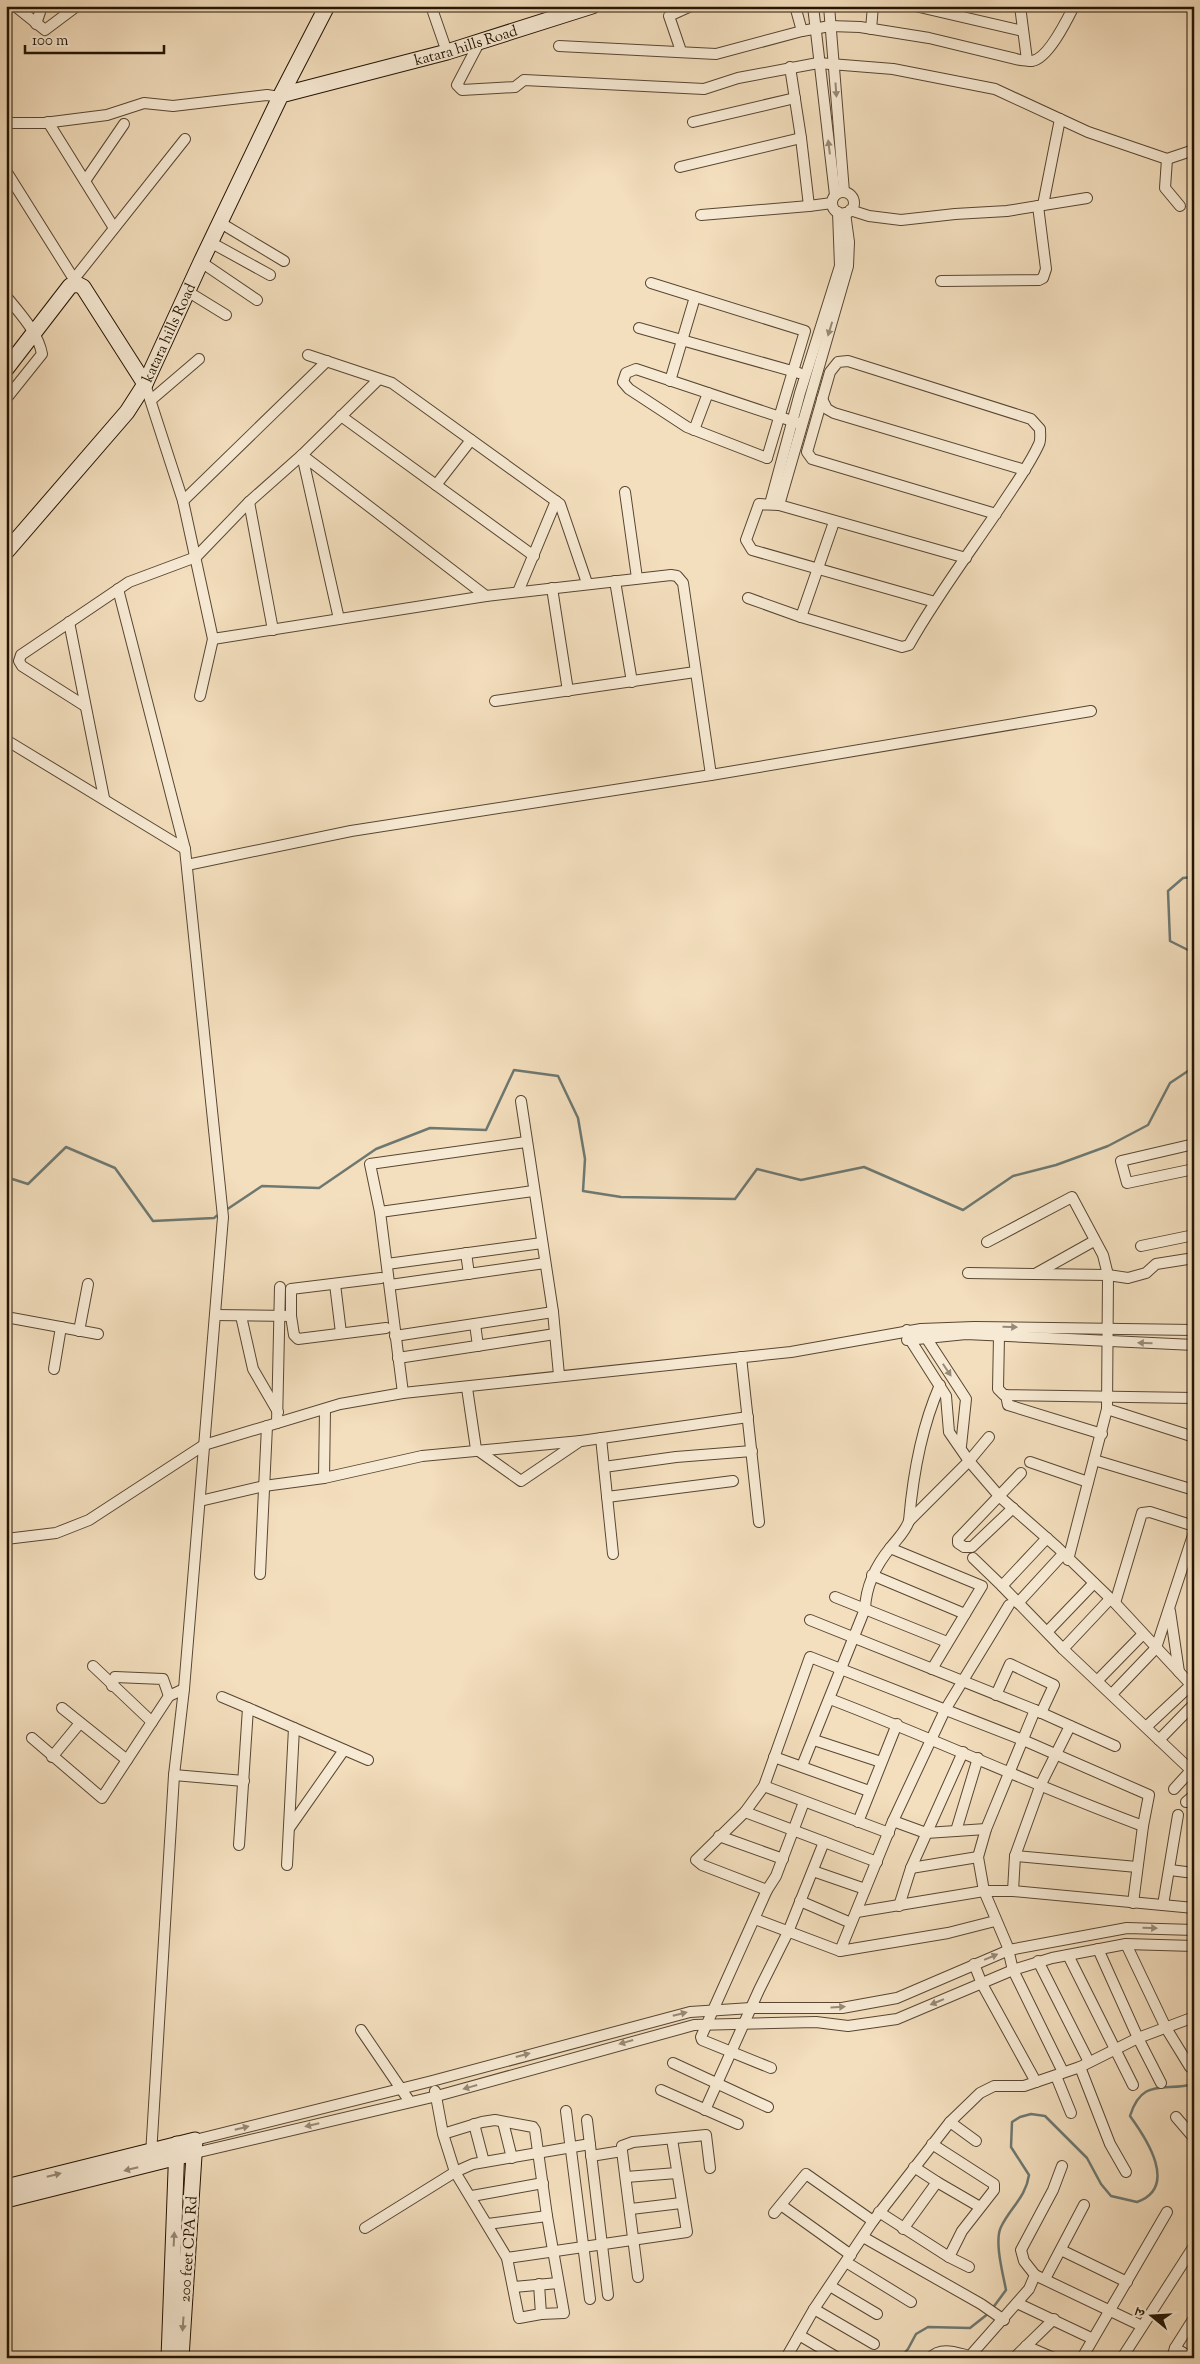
<svg xmlns="http://www.w3.org/2000/svg" width="1200" height="2364" font-family="'Sorts Mill Goudy','Noto Serif Devanagari',serif">
<rect width="100%" height="100%" fill="#f3debd"/>
<filter id="stains"><feTurbulence type="fractalNoise" baseFrequency=".004" numOctaves="4"/><feColorMatrix values="0 0 0 0 .2 0 0 0 0 .09 0 0 0 0 .02 0 0 0 .5 -.17"/></filter>
<radialGradient id="worn" r=".72"><stop offset=".6" stop-color="#630" stop-opacity="0"/><stop offset="1" stop-color="#630" stop-opacity=".3"/></radialGradient>
<g fill="none" stroke-linecap="round" stroke-linejoin="round">
<!-- stream -->
<g stroke="#6d7871" stroke-width="2.5">
<path d="M 1194,877 L 1183,878 L 1168,891 L 1170,941 L 1194,953"/>
<path d="M 6,1177 L 28,1184 L 66,1147 L 115,1168 L 153,1221 L 214,1218 L 219,1214"/>
<path d="M 226,1210 L 262,1186 L 319,1188 L 376,1149 L 430,1128 L 486,1130 L 514,1070 L 558,1076 L 578,1118 L 585,1159 L 583,1191 L 621,1197 L 735,1199 L 757,1169 L 801,1180 L 864,1167 L 963,1210 L 1013,1176 L 1056,1165 L 1108,1146 L 1148,1125 L 1170,1083 L 1194,1067"/>
<path d="M 992,2309 L 1006,2290 C 1003,2274 994,2241 1001,2227 C 1010,2208 1026,2197 1029,2175 L 1011,2147 L 1012,2122 L 1020,2117 L 1031,2114 L 1045,2116 L 1087,2158 L 1101,2184 L 1111,2196 L 1137,2202 C 1179,2187 1146,2138 1130,2116 C 1142,2077 1164,2092 1194,2084"/>
<path d="M 900,2358 L 908,2349 L 916,2334 L 928,2327 L 970,2328 L 989,2313"/>
</g>
<defs>
<g id="street">
<path d="M 15,6 L 45,30 L 77,6"/>
<path d="M 431,6 L 447,52"/>
<path d="M 795,6 L 802,31"/>
<path d="M 813,6 L 835,195"/>
<path d="M 829,6 L 844,192"/>
<path d="M 915,6 L 1023,31"/>
<path d="M 960,6 L 960,16"/>
<path d="M 1020,6 L 1027,60"/>
<path d="M 36,24 L 42,6"/>
<path d="M 871,29 L 873,6"/>
<path d="M 480,41 L 457,85 L 462,90 L 515,87 L 524,80 L 704,89 L 738,78 L 818,63 L 893,69 L 995,89 L 1088,132 L 1167,159 L 1194,150"/>
<path d="M 559,46 L 716,54 L 802,31 L 830,26 L 860,27 L 929,38 L 1020,60 C 1024,60 1028,61 1032,61 C 1048,59 1067,20 1074,6"/>
<path d="M 681,51 L 669,16 L 691,6"/>
<path d="M 790,67 L 801,138 L 809,206 L 832,203"/>
<path d="M 48,122 L 114,228"/>
<path d="M 693,122 L 795,98"/>
<path d="M 6,123 L 44,123 L 107,115 L 144,103 L 173,106 L 267,95 L 279,97"/>
<path d="M 1167,159 L 1165,188 L 1180,206"/>
<path d="M 680,167 L 801,138"/>
<path d="M 6,171 L 77,284"/>
<path d="M 85,181 L 124,124"/>
<circle cx="843" cy="203" r="11"/>
<path d="M 1043,205 L 1060,119"/>
<path d="M 850,210 L 869,216 L 901,220 L 955,214 L 1007,211 L 1087,198"/>
<path d="M 701,215 L 809,206"/>
<path d="M 219,222 L 284,261"/>
<path d="M 210,242 L 270,275"/>
<path d="M 201,262 L 257,300"/>
<path d="M 74,279 L 185,139"/>
<path d="M 941,281 L 1039,280 L 1043,278 L 1046,269 L 1038,206"/>
<path d="M 651,283 L 805,331 L 767,458"/>
<path d="M 187,291 L 226,315"/>
<path d="M 6,296 C 20,314 38,332 42,354 L 6,399"/>
<path d="M 639,328 L 799,373"/>
<path d="M 308,355 L 392,383 L 560,504 L 587,583"/>
<path d="M 670,381 L 695,297"/>
<path d="M 145,384 L 183,501 L 213,639 L 486,596 L 671,575 L 677,576 L 683,583 L 711,775 L 1091,711"/>
<path d="M 822,399 L 827,409 L 834,413 L 1025,470"/>
<path d="M 151,400 L 199,359"/>
<path d="M 341,416 L 534,556"/>
<path d="M 694,430 L 708,393"/>
<path d="M 767,458 L 687,427 L 629,389 L 623,382 L 626,373 L 636,369 L 801,424"/>
<path d="M 436,485 L 471,440"/>
<path d="M 625,492 L 637,578"/>
<path d="M 183,501 L 327,361"/>
<path d="M 249,502 L 273,630"/>
<path d="M 770,504 L 800,393 L 840,266 L 838,212"/>
<path d="M 779,505 L 848,266 L 849,242 L 845,213"/>
<path d="M 615,581 L 632,682"/>
<path d="M 552,588 L 568,691"/>
<path d="M 118,589 L 185,849 L 223,1217 L 184,1689 L 174,1775 L 151,2155"/>
<path d="M 518,592 L 556,501"/>
<path d="M 748,598 L 801,617 L 902,647 L 909,645 C 936,597 970,552 1001,506 C 1014,486 1029,466 1039,444 C 1041,440 1040,434 1040,429 L 1031,419 L 848,361 L 838,362 L 830,372 L 807,452 L 812,459 L 996,514"/>
<path d="M 935,602 L 752,550 L 746,540 L 759,504 L 779,505 L 966,558"/>
<path d="M 801,617 L 834,522"/>
<path d="M 339,619 L 302,455 L 486,596"/>
<path d="M 69,622 L 104,798"/>
<path d="M 200,696 L 213,639"/>
<path d="M 495,701 L 695,672"/>
<path d="M 85,706 L 22,666 L 19,661 L 21,655 L 129,582 L 196,557 L 249,502 L 302,455 L 378,380"/>
<path d="M 6,740 L 185,849"/>
<path d="M 187,865 L 351,831 L 711,775"/>
<path d="M 521,1101 L 553,1312 L 559,1375"/>
<path d="M 1194,1144 L 1121,1161 L 1127,1183 L 1194,1169"/>
<path d="M 380,1212 L 533,1191"/>
<path d="M 987,1242 L 1072,1197 L 1103,1255 L 1108,1275 L 1107,1409 L 1068,1560"/>
<path d="M 1141,1246 L 1194,1235"/>
<path d="M 466,1253 L 469,1274"/>
<path d="M 387,1264 L 542,1243"/>
<path d="M 968,1273 L 1108,1275 L 1128,1278 L 1146,1273 L 1156,1264 L 1194,1258"/>
<path d="M 1035,1274 L 1094,1241"/>
<path d="M 335,1284 L 341,1333"/>
<path d="M 390,1285 L 545,1263"/>
<path d="M 215,1315 L 291,1316 L 291,1289 L 381,1278"/>
<path d="M 241,1316 L 253,1369 L 278,1412"/>
<path d="M 291,1316 L 294,1335 L 298,1339 L 386,1328"/>
<path d="M 6,1317 L 98,1334"/>
<path d="M 475,1324 L 478,1346"/>
<path d="M 907,1330 L 911,1341 L 946,1396 L 949,1432 L 969,1461 L 1000,1497 L 1057,1547 L 1115,1603 L 1194,1688"/>
<path d="M 79,1331 L 88,1284"/>
<path d="M 395,1336 L 553,1312"/>
<path d="M 925,1336 L 966,1399 L 961,1446"/>
<path d="M 999,1336 L 998,1389 L 1004,1395 L 1194,1398"/>
<path d="M 907,1340 L 966,1334 L 1194,1345"/>
<path d="M 741,1357 L 759,1522"/>
<path d="M 398,1358 L 555,1334"/>
<path d="M 54,1369 L 61,1327"/>
<path d="M 467,1388 L 476,1449 L 521,1481 L 580,1441"/>
<path d="M 403,1393 L 380,1212 L 370,1164 L 526,1142"/>
<path d="M 1006,1395 L 1008,1405 L 1102,1434"/>
<path d="M 1107,1409 L 1194,1437"/>
<path d="M 277,1423 L 280,1287"/>
<path d="M 601,1438 L 613,1554"/>
<path d="M 1094,1460 L 1194,1490"/>
<path d="M 1030,1462 L 1088,1482"/>
<path d="M 604,1467 L 676,1457 L 752,1451"/>
<path d="M 324,1478 L 325,1409"/>
<path d="M 607,1497 L 733,1481"/>
<path d="M 200,1501 L 264,1486 L 324,1478 L 422,1456 L 581,1441 L 748,1417"/>
<path d="M 1013,1508 L 972,1547 L 964,1547 L 958,1543 L 958,1539 L 1021,1473"/>
<path d="M 909,1521 L 969,1461 L 989,1437"/>
<path d="M 1047,1538 L 1002,1586 L 1063,1649 L 1194,1773"/>
<path d="M 6,1539 L 56,1533 L 89,1520 L 204,1445 L 340,1404 L 403,1393 L 791,1352 L 921,1329 L 974,1327 L 1194,1330"/>
<path d="M 890,1548 L 982,1586 L 932,1669"/>
<path d="M 973,1558 L 1002,1586"/>
<path d="M 260,1574 L 267,1426"/>
<path d="M 872,1575 L 965,1614"/>
<path d="M 835,1597 L 947,1642"/>
<path d="M 1018,1603 L 1063,1554"/>
<path d="M 1115,1603 L 1142,1513 L 1150,1512 L 1194,1526"/>
<path d="M 1170,1611 L 1179,1672"/>
<path d="M 810,1620 L 1035,1710 L 1115,1746"/>
<path d="M 1047,1632 L 1094,1583"/>
<path d="M 1063,1649 L 1110,1599"/>
<path d="M 93,1666 L 152,1722"/>
<path d="M 1098,1680 L 1143,1634"/>
<path d="M 112,1686 L 115,1677 L 163,1679 L 169,1696"/>
<path d="M 1112,1694 L 1156,1648 L 1194,1532"/>
<path d="M 996,1695 L 1010,1664 L 1054,1685 L 1041,1713"/>
<path d="M 222,1697 L 248,1708"/>
<path d="M 830,1699 C 935,1739 1037,1787 1143,1826"/>
<path d="M 62,1708 L 127,1760"/>
<path d="M 1035,1710 L 986,1829 L 978,1857 L 984,1891 L 1007,1945 L 1013,1970 L 1063,2072"/>
<path d="M 1146,1727 L 1191,1685 L 1194,1685"/>
<path d="M 32,1738 L 102,1798 L 169,1696 L 184,1689"/>
<path d="M 814,1740 L 881,1762"/>
<path d="M 1159,1740 L 1194,1704"/>
<path d="M 52,1757 L 80,1723"/>
<path d="M 774,1757 L 869,1791"/>
<path d="M 802,1766 L 865,1609 C 866,1585 876,1565 891,1547 C 898,1538 905,1532 909,1521 C 913,1474 921,1428 940,1385"/>
<path d="M 174,1775 L 244,1781"/>
<path d="M 764,1786 L 889,1833"/>
<path d="M 1174,1789 L 1194,1767"/>
<path d="M 1186,1802 L 1194,1795"/>
<path d="M 745,1812 L 877,1862"/>
<path d="M 893,1821 L 926,1833 L 986,1829"/>
<path d="M 858,1822 L 897,1724"/>
<path d="M 290,1827 L 344,1750"/>
<path d="M 956,1831 L 978,1758"/>
<path d="M 719,1836 L 783,1859"/>
<path d="M 239,1845 L 248,1708 L 368,1760"/>
<path d="M 1015,1856 L 1137,1867"/>
<path d="M 287,1865 L 294,1728"/>
<path d="M 911,1868 L 978,1857"/>
<path d="M 1170,1870 L 1194,1873"/>
<path d="M 813,1871 L 865,1889"/>
<path d="M 767,1890 L 702,1865 L 696,1860 L 745,1812 L 764,1786 L 810,1657 L 1023,1740 L 1149,1795 L 1143,1826 L 1133,1903"/>
<path d="M 1013,1891 L 1015,1856 L 1041,1784 L 1070,1726"/>
<path d="M 800,1901 L 851,1923"/>
<path d="M 1163,1905 L 1178,1815"/>
<path d="M 899,1906 L 911,1868 L 963,1752"/>
<path d="M 857,1912 L 984,1891 L 1013,1891 L 1194,1908"/>
<path d="M 755,1919 L 840,1951 L 948,1933 L 995,1921"/>
<path d="M 1126,1944 L 1166,2028 L 1190,2067"/>
<path d="M 1098,1949 L 1138,2038 L 1161,2083"/>
<path d="M 840,1951 L 893,1821 L 945,1710 L 1009,1605"/>
<path d="M 1068,1955 L 1133,2085"/>
<path d="M 1038,1961 L 1089,2062"/>
<path d="M 974,1964 L 982,1984 L 1036,2082"/>
<path d="M 361,2030 L 410,2102"/>
<path d="M 673,2063 L 768,2107"/>
<path d="M 1080,2067 L 1110,2144 L 1126,2172"/>
<path d="M 771,2068 L 702,2040 L 701,2037 L 767,1890 L 776,1876 L 804,1802"/>
<path d="M 1056,2076 L 1071,2113"/>
<path d="M 661,2090 L 738,2124"/>
<path d="M 435,2091 L 443,2134 L 455,2172 L 507,2258 L 519,2318 L 541,2314 L 564,2313 L 547,2216 L 535,2130 L 533,2127 L 495,2120 L 482,2122 L 443,2134"/>
<path d="M 705,2110 L 759,1990 L 788,1932 L 824,1842"/>
<path d="M 566,2111 L 590,2299"/>
<path d="M 1176,2117 L 1194,2138"/>
<path d="M 587,2120 L 608,2295"/>
<path d="M 503,2122 L 512,2158"/>
<path d="M 950,2122 L 976,2141"/>
<path d="M 474,2124 L 484,2162"/>
<path d="M 195,2140 L 432,2081 L 690,2012 L 751,2008 L 842,2008 L 897,1998 L 1009,1950 L 1127,1928 L 1194,1930"/>
<path d="M 932,2144 L 994,2184 L 994,2190 L 962,2231 L 949,2257"/>
<path d="M 622,2151 L 638,2277"/>
<path d="M 195,2153 L 437,2096 L 694,2025 L 816,2022 L 848,2026 L 897,2019 L 1013,1970 L 1052,1958 L 1126,1944 L 1194,1946"/>
<path d="M 591,2156 L 622,2151 L 622,2146 L 633,2142 L 706,2135 L 710,2168"/>
<path d="M 914,2167 L 937,2182 L 980,2207"/>
<path d="M 626,2177 L 677,2173"/>
<path d="M 472,2196 L 543,2183"/>
<path d="M 781,2205 L 851,2255"/>
<path d="M 631,2209 L 681,2203"/>
<path d="M 879,2212 L 949,2257 L 969,2267"/>
<path d="M 774,2213 L 806,2174 L 873,2221"/>
<path d="M 488,2224 L 547,2216"/>
<path d="M 365,2228 L 455,2172 L 473,2164 L 590,2144"/>
<path d="M 903,2229 L 937,2182"/>
<path d="M 863,2237 L 981,2304 L 1004,2320"/>
<path d="M 1061,2250 L 1127,2282"/>
<path d="M 507,2258 L 687,2232 L 672,2139"/>
<path d="M 846,2262 L 911,2302"/>
<path d="M 1035,2275 L 1142,2326"/>
<path d="M 1045,2279 L 1084,2205"/>
<path d="M 539,2284 L 541,2314"/>
<path d="M 830,2286 L 877,2314"/>
<path d="M 514,2287 L 558,2283"/>
<path d="M 1017,2303 L 1091,2338"/>
<path d="M 814,2309 L 874,2344"/>
<path d="M 799,2335 L 838,2358"/>
<path d="M 1026,2346 L 1054,2358"/>
<path d="M 1175,2348 L 1192,2358"/>
<path d="M 786,2358 L 814,2309 L 873,2221 L 950,2122 L 980,2093 L 994,2086 L 1024,2086 L 1080,2067 L 1138,2038 L 1194,2017"/>
<path d="M 930,2358 C 941,2346 957,2353 970,2356 L 1029,2289 L 1035,2275 L 1024,2261 L 1021,2250 L 1053,2190 L 1062,2166"/>
<path d="M 1014,2358 L 1054,2319"/>
<path d="M 1082,2358 L 1167,2212"/>
<path d="M 1122,2358 L 1194,2246"/>
<path d="M 1172,2358 L 1175,2348 L 1194,2318"/>
</g>
<g id="secondary">
<path d="M 281,95 L 327,6"/>
<path d="M 6,369 L 70,286 L 77,284 L 83,287 L 145,384"/>
<path id="s1" d="M 6,552 L 127,412 L 145,384 L 201,262 L 281,95 L 447,52 L 592,6"/>
<path d="M 6,2187 L 195,2140 L 181,2358"/>
<path d="M 6,2200 L 186,2155"/>
<path d="M 169,2358 L 177,2144"/>
</g>
</defs>
<!-- street casing -->
<use href="#street" stroke="#584632" stroke-width="12"/>
<!-- secondary casing -->
<use href="#secondary" stroke="#241403" stroke-width="17"/>
<!-- street -->
<use href="#street" stroke="#f7ead4" stroke-width="10"/>
<!-- secondary -->
<use href="#secondary" stroke="#f7ead4" stroke-width="15"/>
</g>
<!-- one-way arrows -->
<defs><path id="oneway-solid" d="M-6-.8H1V-3.2L6.5 0L1 3.2V.8H-6Z" transform="scale(1.25)"/></defs>
<g fill="#988a76">
<use href="#oneway-solid" transform="translate(836 90) rotate(86)"/>
<use href="#oneway-solid" transform="translate(829 147) rotate(-97)"/>
<use href="#oneway-solid" transform="translate(830 329) rotate(107)"/>
<use href="#oneway-solid" transform="translate(1010 1327) rotate(1)"/>
<use href="#oneway-solid" transform="translate(1145 1343) rotate(-178)"/>
<use href="#oneway-solid" transform="translate(947 1370) rotate(56)"/>
<use href="#oneway-solid" transform="translate(1150 1928) rotate(2)"/>
<use href="#oneway-solid" transform="translate(991 1957) rotate(-23)"/>
<use href="#oneway-solid" transform="translate(937 2002) rotate(158)"/>
<use href="#oneway-solid" transform="translate(838 2007) rotate(-3)"/>
<use href="#oneway-solid" transform="translate(680 2014) rotate(-14)"/>
<use href="#oneway-solid" transform="translate(626 2042) rotate(164)"/>
<use href="#oneway-solid" transform="translate(523 2055) rotate(-15)"/>
<use href="#oneway-solid" transform="translate(470 2087) rotate(164)"/>
<use href="#oneway-solid" transform="translate(312 2125) rotate(167)"/>
<use href="#oneway-solid" transform="translate(242 2128) rotate(-14)"/>
<use href="#oneway-solid" transform="translate(131 2169) rotate(166)"/>
<use href="#oneway-solid" transform="translate(54 2175) rotate(-14)"/>
<use href="#oneway-solid" transform="translate(174 2239) rotate(-87)"/>
<use href="#oneway-solid" transform="translate(183 2324) rotate(94)"/>
</g>
<g text-anchor="middle" stroke-width="5" stroke-linejoin="round" paint-order="stroke">
<!-- street labels -->
<g font-size="15" fill="#241403" stroke="#f7ead4">
<text dy="5" stroke="none"><textPath href="#s1" startOffset="729">katara hills Road</textPath></text>
<text dy="5" stroke="none"><textPath href="#s1" startOffset="275">katara hills Road</textPath></text>
<text transform="translate(188 2249) rotate(-86)" y="5">200 feet CPA Rd</text>
</g>
</g>
<!-- margin -->
<rect width="1200" height="2364" fill="none" stroke="#f3debd" stroke-width="25"/>
<rect x="8" y="8" width="1185" height="2349" fill="none" stroke="#241403" stroke-width="2.5"/>
<rect x="12" y="12" width="1175" height="2339" fill="none" stroke="#241403"/>
<!-- north arrow -->
<g transform="translate(1152 2316) rotate(288)" stroke="#f7ead4" stroke-width="4" paint-order="stroke">
<path d="M0-4L9 19L0 12L-9 19Z" fill="#241403"/>
<text y="-8" font-size="14" font-weight="bold" text-anchor="middle" fill="#241403">उ</text>
</g>
<!-- scale -->
<path d="M25 45v8h139v-8" fill="none" stroke="#241403" stroke-width="2.5"/>
<text x="32" y="45" font-size="15" fill="#241403" stroke="#f7ead4" stroke-width="4" paint-order="stroke">100 m</text>
<rect width="100%" height="100%" filter="url(#stains)"/>
<rect width="100%" height="100%" fill="url(#worn)"/>
</svg>
